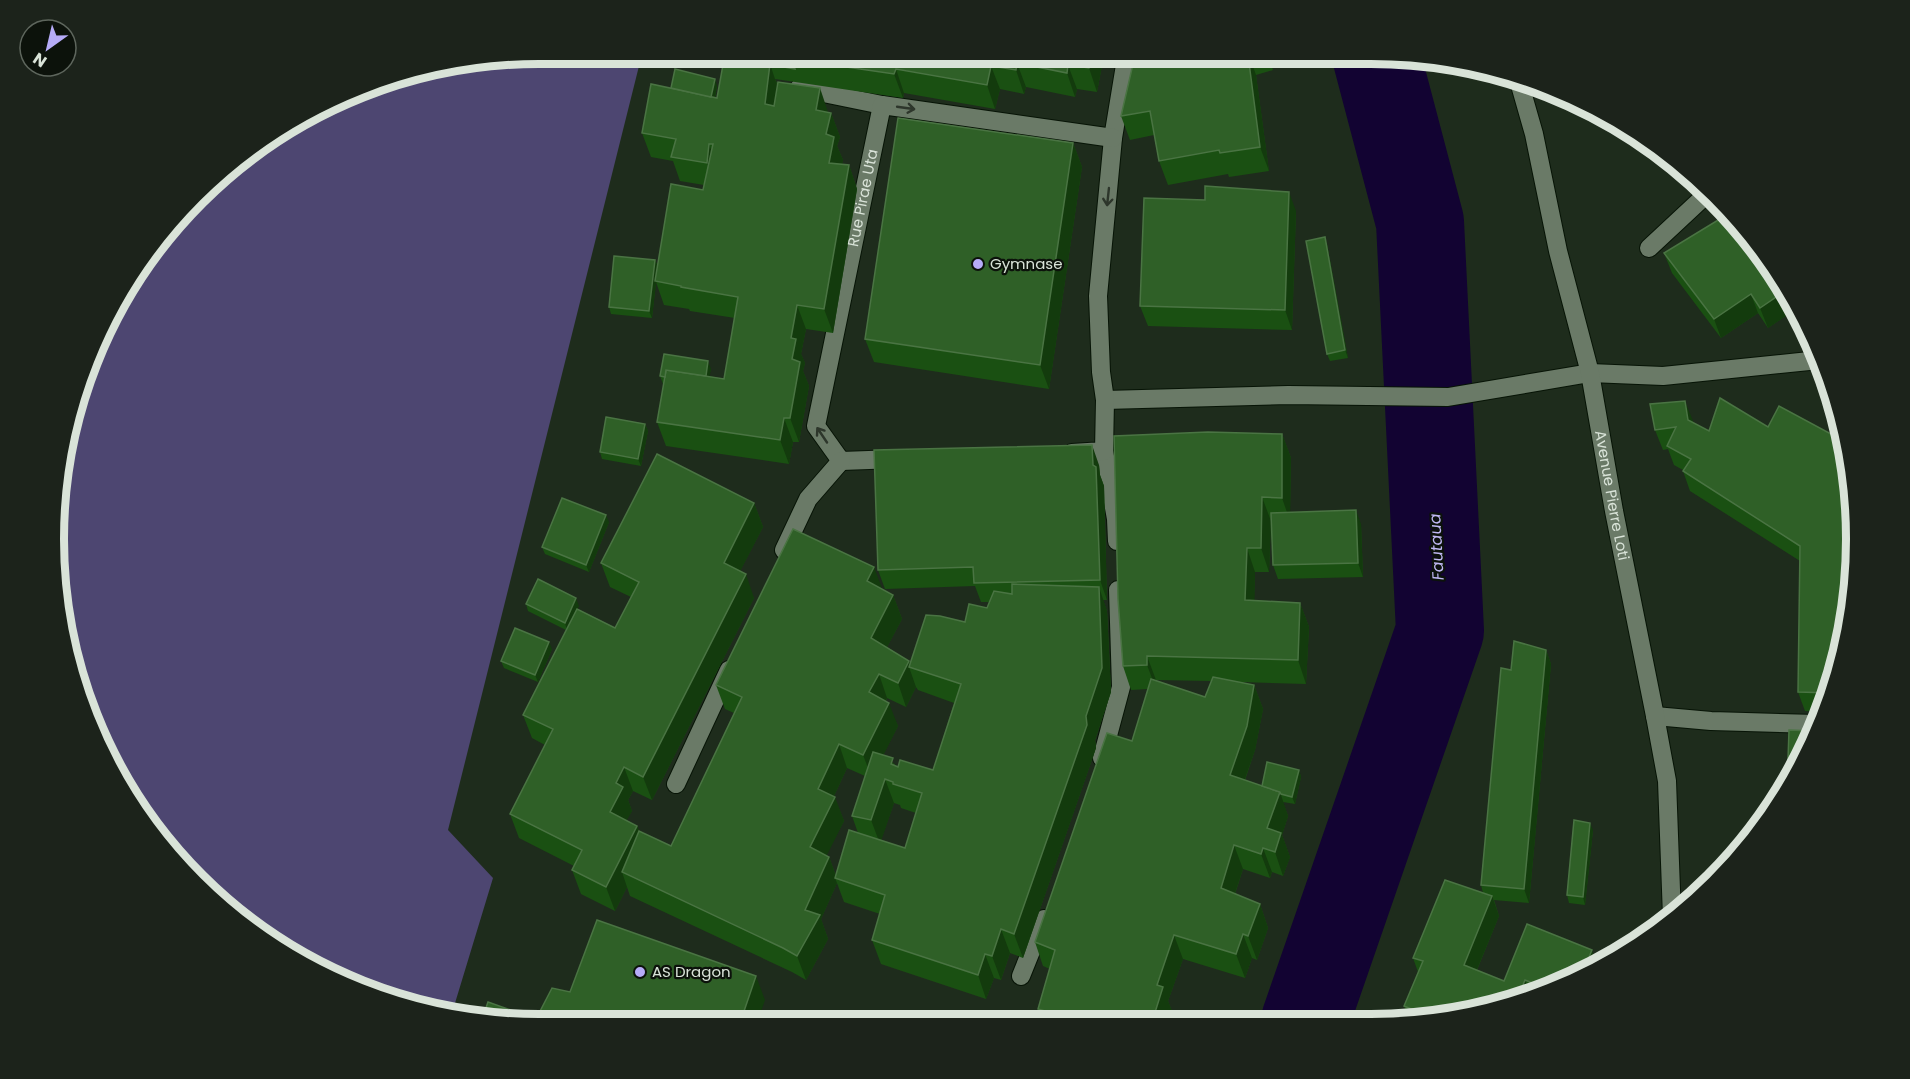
<svg xmlns="http://www.w3.org/2000/svg" width="1910" height="1079" font-family="Poppins,sans-serif">
<rect width="100%" height="100%" fill="#1e2c1c"/>
<!-- green -->
<path fill="#4d4671" d="M 540,54 L 642,54 L 448,830 L 493,878 L 452,1013 L 384,999 L 296,960 L 174,859 L 91,725 L 55,571 L 71,414 L 136,269 L 244,154 L 384,80 Z"/>
<g fill="none" stroke-linecap="round" stroke-linejoin="round">
<!-- river -->
<path stroke="#120332" stroke-width="88" d="M 1305,1021 L 1440,631 L 1420,222 L 1376,55"/>
<defs>
<g id="lane">
<path d="M 799,88 L 882,105"/>
<path d="M 1649,248 L 1708,193"/>
<path d="M 1590,373 L 1663,376 L 1819,360"/>
<path d="M 1655,716 L 1711,721 L 1817,724"/>
</g>
<g id="street">
<path d="M 1105,400 L 1288,395 L 1448,397 L 1590,373"/>
<path d="M 1104,451 L 1116,519 L 1117,541"/>
<path d="M 1072,453 L 1104,451 L 1105,400 L 1101,372 L 1098,296 L 1113,138 L 1125,65 L 1124,55"/>
<path id="s1" d="M 897,459 L 841,461 L 816,426 L 882,105 L 1113,138"/>
<path d="M 784,550 L 808,499 L 841,461"/>
<path d="M 1102,758 L 1121,687 L 1118,590"/>
<path d="M 676,784 L 729,670"/>
<path d="M 1021,976 L 1044,919"/>
</g>
<g id="secondary">
<path id="s2" d="M 1518,78 L 1534,134 L 1558,251 L 1590,373 L 1614,511 L 1655,716 L 1667,781 L 1672,917"/>
</g>
</defs>
<!-- lane casing -->
<use href="#lane" stroke="#071406" stroke-width="20"/>
<!-- street casing -->
<use href="#street" stroke="#071406" stroke-width="20"/>
<!-- secondary casing -->
<use href="#secondary" stroke="#071406" stroke-width="20"/>
<!-- lane -->
<use href="#lane" stroke="#6a7a67" stroke-width="18"/>
<!-- street -->
<use href="#street" stroke="#6a7a67" stroke-width="18"/>
<!-- secondary -->
<use href="#secondary" stroke="#6a7a67" stroke-width="18"/>
</g>
<!-- wall -->
<g fill="#1a5012" fill-rule="evenodd">
<path d="M 746,54 L 1104,55 L 1097,92 L 1077,89 L 1075,97 L 1026,87 L 1024,94 L 1000,89 L 995,109 L 904,93 L 903,98 L 775,79 L 778,85 L 828,112 L 828,113 L 831,113 L 840,137 L 837,146 L 843,160 L 842,164 L 849,165 L 857,189 L 833,333 L 806,329 L 801,354 L 805,363 L 803,371 L 809,386 L 799,442 L 793,442 L 789,464 L 666,446 L 657,422 L 664,384 L 663,384 L 660,376 L 711,369 L 709,376 L 724,379 L 735,318 L 690,311 L 689,309 L 664,305 L 656,282 L 652,318 L 611,314 L 609,307 L 655,260 L 658,267 L 703,190 L 704,185 L 680,181 L 673,161 L 651,157 L 642,133 L 671,88 L 717,86 L 715,97 L 717,98 L 745,61 Z"/>
<path d="M 1145,55 L 1270,55 L 1273,70 L 1256,75 L 1269,171 L 1229,177 L 1228,174 L 1168,185 L 1159,161 L 1154,135 L 1130,140 L 1121,116 L 1146,63 Z"/>
<path d="M 1073,143 L 1082,167 L 1049,389 L 874,362 L 865,339 Z"/>
<path d="M 1205,200 L 1296,211 L 1292,330 L 1148,326 L 1140,306 Z"/>
<path d="M 1327,244 L 1348,358 L 1330,361 L 1327,354 Z"/>
<path d="M 1756,244 L 1796,309 L 1768,328 L 1758,313 L 1721,338 L 1672,273 L 1664,253 Z"/>
<path d="M 1693,421 L 1693,423 L 1852,603 L 1830,696 L 1823,712 L 1805,711 L 1798,692 L 1800,561 L 1690,491 L 1683,471 L 1683,470 L 1674,465 L 1668,449 L 1663,450 L 1655,430 Z"/>
<path d="M 645,424 L 648,431 L 641,466 L 602,459 L 600,452 Z"/>
<path d="M 1282,434 L 1291,458 L 1290,512 L 1361,524 L 1363,577 L 1278,579 L 1273,565 L 1271,521 L 1269,572 L 1255,572 L 1254,600 L 1300,603 L 1309,627 L 1306,684 L 1241,682 L 1254,685 L 1263,709 L 1255,750 L 1245,780 L 1262,786 L 1299,770 L 1301,777 L 1295,804 L 1283,802 L 1288,816 L 1282,835 L 1290,857 L 1283,876 L 1272,872 L 1270,878 L 1243,869 L 1235,894 L 1260,904 L 1268,928 L 1257,960 L 1252,958 L 1245,978 L 1183,959 L 1168,1001 L 1172,1011 L 1168,1022 L 1043,1022 L 1038,1009 L 1050,969 L 1043,966 L 1035,942 L 1132,741 L 1148,689 L 1131,690 L 1123,666 ZM 1156,680 L 1211,681 L 1205,697 L 1156,681 Z"/>
<path d="M 1099,465 L 1100,475 L 1104,486 L 1107,600 L 1103,600 L 1107,611 L 1111,692 L 1095,740 L 1096,748 L 1023,958 L 1010,953 L 1001,980 L 994,978 L 986,999 L 881,964 L 872,940 L 880,914 L 844,902 L 837,883 L 821,919 L 828,939 L 806,980 L 792,972 L 630,896 L 627,887 L 615,911 L 581,894 L 572,870 L 574,866 L 519,838 L 510,814 L 545,745 L 532,738 L 523,715 L 566,630 L 528,611 L 526,604 L 579,606 L 577,609 L 615,628 L 631,597 L 610,587 L 601,563 L 754,503 L 763,527 L 740,571 L 754,598 L 652,800 L 633,791 L 628,800 L 632,811 L 626,820 L 637,826 L 639,831 L 671,846 L 734,713 L 725,709 L 716,685 L 882,589 L 893,595 L 902,619 L 887,647 L 909,661 L 910,663 L 965,622 L 987,608 L 989,602 L 981,602 L 975,586 L 885,589 L 878,570 ZM 916,687 L 918,690 L 954,703 L 933,770 L 898,767 L 883,755 L 898,726 L 886,701 L 887,698 L 906,707 ZM 847,768 L 865,776 L 852,816 L 858,833 L 836,876 L 829,857 L 826,855 L 844,821 L 834,796 ZM 894,803 L 900,805 L 901,808 L 916,813 L 905,848 L 881,840 Z"/>
<path d="M 609,522 L 589,572 L 545,554 L 542,547 Z"/>
<path d="M 552,649 L 538,682 L 504,668 L 501,661 Z"/>
<path d="M 1546,650 L 1551,664 L 1529,903 L 1494,900 L 1499,916 L 1477,970 L 1504,981 L 1597,965 L 1527,999 L 1434,1021 L 1410,1021 L 1404,1006 L 1418,972 L 1413,958 L 1483,893 L 1481,885 L 1511,670 Z"/>
<path d="M 1593,830 L 1585,905 L 1569,903 L 1567,895 Z"/>
</g>
<!-- shaded-wall -->
<g fill="#133b0d">
<path d="M 1091,55 L 1104,55 L 1097,92 L 1089,68 Z"/>
<path d="M 1248,55 L 1249,55 L 1256,75 L 1269,171 L 1260,147 Z"/>
<path d="M 1267,55 L 1270,55 L 1273,70 Z"/>
<path d="M 1017,63 L 1026,87 L 1024,94 L 1016,70 Z"/>
<path d="M 770,64 L 778,88 L 774,128 L 765,104 Z"/>
<path d="M 1068,65 L 1077,89 L 1075,97 L 1067,73 Z"/>
<path d="M 991,66 L 1000,89 L 995,109 L 987,85 Z"/>
<path d="M 896,69 L 904,93 L 903,98 L 894,74 Z"/>
<path d="M 715,79 L 717,86 L 711,118 L 708,111 Z"/>
<path d="M 820,88 L 828,112 L 824,134 L 816,110 Z"/>
<path d="M 831,113 L 840,137 L 837,146 L 843,160 L 838,187 L 829,163 L 826,134 Z"/>
<path d="M 1073,143 L 1082,167 L 1049,389 L 1040,365 Z"/>
<path d="M 709,144 L 718,168 L 715,187 L 707,163 Z"/>
<path d="M 849,165 L 857,189 L 833,333 L 824,309 Z"/>
<path d="M 1289,192 L 1296,211 L 1292,330 L 1285,310 Z"/>
<path d="M 1325,237 L 1327,244 L 1348,358 L 1345,350 Z"/>
<path d="M 655,260 L 658,267 L 652,318 L 649,311 Z"/>
<path d="M 1785,291 L 1796,309 L 1768,328 L 1760,308 Z"/>
<path d="M 1751,294 L 1758,313 L 1721,338 L 1714,319 Z"/>
<path d="M 797,305 L 806,329 L 801,354 L 805,363 L 803,371 L 809,386 L 799,442 L 790,418 L 791,338 Z"/>
<path d="M 708,361 L 711,369 L 707,391 L 704,384 Z"/>
<path d="M 1685,401 L 1693,421 L 1695,440 L 1688,420 Z"/>
<path d="M 784,418 L 793,442 L 789,464 L 780,440 Z"/>
<path d="M 645,424 L 648,431 L 641,466 L 638,459 Z"/>
<path d="M 1282,434 L 1291,458 L 1290,521 L 1282,498 Z"/>
<path d="M 1092,445 L 1099,465 L 1100,475 L 1104,486 L 1107,600 L 1100,580 Z"/>
<path d="M 1262,497 L 1271,521 L 1269,572 L 1261,548 Z"/>
<path d="M 754,503 L 763,527 L 732,587 L 724,563 Z"/>
<path d="M 1356,510 L 1361,524 L 1363,577 L 1358,563 Z"/>
<path d="M 606,515 L 609,522 L 589,572 L 586,565 Z"/>
<path d="M 1247,548 L 1255,572 L 1254,624 L 1245,600 Z"/>
<path d="M 874,567 L 883,591 L 867,581 Z"/>
<path d="M 746,574 L 754,598 L 652,800 L 643,777 Z"/>
<path d="M 1099,587 L 1107,611 L 1111,692 L 1095,740 L 1096,748 L 1023,958 L 1014,934 L 1086,716 Z"/>
<path d="M 893,595 L 902,619 L 879,662 L 871,638 Z"/>
<path d="M 576,598 L 579,606 L 567,630 L 565,623 Z"/>
<path d="M 1300,603 L 1309,627 L 1306,684 L 1298,660 Z"/>
<path d="M 549,642 L 552,649 L 538,682 L 535,675 Z"/>
<path d="M 1546,650 L 1551,664 L 1529,903 L 1524,889 Z"/>
<path d="M 1147,656 L 1156,680 L 1156,689 L 1147,665 Z"/>
<path d="M 909,661 L 912,667 L 909,667 L 916,687 L 906,707 L 898,683 Z"/>
<path d="M 879,674 L 887,698 L 878,716 L 869,692 Z"/>
<path d="M 1254,685 L 1263,709 L 1255,750 L 1238,799 L 1230,775 Z"/>
<path d="M 889,703 L 898,726 L 872,778 L 863,755 Z"/>
<path d="M 839,744 L 847,768 L 826,813 L 818,789 Z"/>
<path d="M 624,767 L 633,791 L 628,800 L 632,811 L 618,836 L 610,812 L 616,783 Z"/>
<path d="M 1299,770 L 1301,777 L 1295,804 L 1292,797 Z"/>
<path d="M 885,779 L 894,803 L 880,844 L 871,820 Z"/>
<path d="M 1280,792 L 1288,816 L 1282,835 L 1290,857 L 1283,876 L 1267,828 Z"/>
<path d="M 835,797 L 844,821 L 819,871 L 810,847 Z"/>
<path d="M 1590,823 L 1593,830 L 1585,905 L 1583,897 Z"/>
<path d="M 637,826 L 646,850 L 622,872 L 627,887 L 615,911 L 606,887 Z"/>
<path d="M 1234,845 L 1243,869 L 1229,911 L 1221,888 Z"/>
<path d="M 1263,848 L 1272,872 L 1270,878 L 1261,854 Z"/>
<path d="M 829,857 L 837,879 L 835,878 L 837,883 L 821,919 L 828,939 L 806,980 L 797,956 L 805,910 Z"/>
<path d="M 1492,896 L 1499,916 L 1471,984 L 1464,965 Z"/>
<path d="M 1260,904 L 1268,928 L 1257,960 L 1248,936 Z"/>
<path d="M 1001,929 L 1010,953 L 1001,980 L 992,956 Z"/>
<path d="M 1243,934 L 1252,958 L 1245,978 L 1236,954 Z"/>
<path d="M 1174,935 L 1183,959 L 1168,1001 L 1172,1011 L 1168,1022 L 1152,1022 L 1157,985 Z"/>
<path d="M 1592,950 L 1597,965 L 1583,971 Z"/>
<path d="M 985,954 L 994,978 L 986,999 L 978,975 Z"/>
<path d="M 756,976 L 765,1000 L 757,1023 L 740,1023 Z"/>
<path d="M 1525,980 L 1531,997 L 1516,1002 Z"/>
</g>
<!-- building -->
<g fill="#2f6027" stroke="#4a7443" stroke-width="1.5">
<path d="M 746,54 L 793,54 L 792,59 L 795,69 L 745,60 Z"/>
<path d="M 793,54 L 1091,55 L 1089,68 L 1068,65 L 1067,73 L 1017,63 L 1016,70 L 991,66 L 987,85 L 896,69 L 894,74 L 792,59 Z"/>
<path d="M 1145,55 L 1248,55 L 1260,147 L 1220,153 L 1219,150 L 1159,161 L 1150,111 L 1121,116 L 1133,64 L 1146,63 Z"/>
<path d="M 724,59 L 770,64 L 765,104 L 774,106 L 778,82 L 820,88 L 816,110 L 831,113 L 826,134 L 834,137 L 829,163 L 849,165 L 824,309 L 797,305 L 791,338 L 796,339 L 792,359 L 800,362 L 790,418 L 784,418 L 780,440 L 657,422 L 666,370 L 724,379 L 738,297 L 681,287 L 681,286 L 655,281 L 671,184 L 703,190 L 713,144 L 709,144 L 707,163 L 671,157 L 676,139 L 642,133 L 651,84 L 717,98 Z"/>
<path d="M 675,69 L 715,79 L 711,97 L 671,88 Z"/>
<path d="M 898,118 L 1073,143 L 1040,365 L 865,339 Z"/>
<path d="M 1205,186 L 1289,192 L 1285,310 L 1140,306 L 1144,198 L 1205,200 Z"/>
<path d="M 1728,214 L 1756,244 L 1785,291 L 1760,308 L 1751,294 L 1714,319 L 1664,253 Z"/>
<path d="M 1325,237 L 1345,350 L 1327,354 L 1306,241 Z"/>
<path d="M 614,256 L 655,260 L 649,311 L 609,307 Z"/>
<path d="M 664,354 L 708,361 L 706,376 L 666,370 L 665,377 L 660,376 Z"/>
<path d="M 1720,398 L 1768,427 L 1779,406 L 1844,441 L 1855,508 L 1852,603 L 1831,693 L 1798,692 L 1800,546 L 1683,471 L 1691,459 L 1667,446 L 1676,427 L 1655,430 L 1650,404 L 1685,401 L 1688,420 L 1709,431 Z"/>
<path d="M 606,417 L 645,424 L 638,459 L 600,452 Z"/>
<path d="M 1208,432 L 1282,434 L 1282,498 L 1262,497 L 1261,548 L 1247,548 L 1245,600 L 1300,603 L 1298,660 L 1147,656 L 1147,665 L 1123,666 L 1118,599 L 1114,436 Z"/>
<path d="M 1092,445 L 1093,465 L 1096,467 L 1100,580 L 974,583 L 973,567 L 878,570 L 874,450 Z"/>
<path d="M 657,454 L 754,503 L 724,563 L 746,574 L 643,777 L 624,767 L 616,783 L 623,787 L 610,812 L 637,826 L 606,887 L 572,870 L 582,850 L 510,814 L 553,729 L 523,715 L 577,609 L 615,628 L 639,582 L 601,563 Z"/>
<path d="M 562,498 L 606,515 L 586,565 L 542,547 Z"/>
<path d="M 1356,510 L 1358,563 L 1273,565 L 1271,513 Z"/>
<path d="M 793,529 L 874,567 L 867,581 L 893,595 L 871,638 L 909,661 L 898,683 L 879,674 L 869,692 L 889,703 L 863,755 L 839,744 L 818,789 L 835,797 L 810,847 L 829,857 L 805,910 L 820,915 L 797,956 L 783,948 L 622,872 L 639,831 L 671,846 L 742,697 L 716,685 Z"/>
<path d="M 538,579 L 576,598 L 565,623 L 526,604 Z"/>
<path d="M 1012,584 L 1099,587 L 1102,668 L 1086,716 L 1087,725 L 1014,934 L 1001,929 L 992,956 L 985,954 L 978,975 L 872,940 L 885,895 L 835,878 L 849,830 L 905,848 L 922,793 L 893,784 L 893,782 L 885,779 L 871,820 L 852,816 L 873,752 L 893,758 L 891,764 L 898,767 L 900,760 L 933,770 L 961,684 L 909,667 L 926,615 L 940,616 L 965,622 L 969,604 L 987,608 L 994,591 L 1012,594 Z"/>
<path d="M 515,628 L 549,642 L 535,675 L 501,661 Z"/>
<path d="M 1514,641 L 1546,650 L 1524,889 L 1481,885 L 1501,668 L 1511,670 Z"/>
<path d="M 1213,677 L 1254,685 L 1247,726 L 1230,775 L 1280,792 L 1267,828 L 1281,833 L 1275,852 L 1263,848 L 1261,854 L 1234,845 L 1221,888 L 1260,904 L 1248,936 L 1243,934 L 1236,954 L 1174,935 L 1157,985 L 1163,987 L 1152,1022 L 1083,1022 L 1038,1009 L 1055,950 L 1035,942 L 1107,733 L 1132,741 L 1151,679 L 1205,697 Z"/>
<path d="M 1789,730 L 1814,731 L 1791,783 L 1787,788 Z"/>
<path d="M 1267,762 L 1299,770 L 1292,797 L 1281,794 L 1280,792 L 1262,786 Z"/>
<path d="M 1574,820 L 1590,823 L 1583,897 L 1567,895 Z"/>
<path d="M 1445,880 L 1492,896 L 1464,965 L 1504,981 L 1527,924 L 1592,950 L 1583,971 L 1547,989 L 1525,980 L 1516,1002 L 1438,1020 L 1404,1006 L 1423,961 L 1413,958 Z"/>
<path d="M 597,920 L 756,976 L 740,1023 L 508,1024 L 482,1019 L 488,1002 L 536,1019 L 552,988 L 570,992 Z"/>
</g>
<!-- one-way arrows -->
<defs><path id="oneway-shaft" d="M-6 0H5M1.5-3L5.5 0L1.5 3" fill="none" stroke-width="1.6" stroke-linecap="round" stroke-linejoin="round" transform="scale(1.5)"/></defs>
<g stroke="#2d362b">
<use href="#oneway-shaft" transform="translate(906 108) rotate(8)"/>
<use href="#oneway-shaft" transform="translate(1108 197) rotate(96)"/>
<use href="#oneway-shaft" transform="translate(822 435) rotate(-124)"/>
</g>
<!-- markers -->
<g fill="#b6acf8" stroke="#0c120b" stroke-width="2">
<circle cx="978" cy="264" r="6"/>
<circle cx="640" cy="972" r="6"/>
</g>
<g text-anchor="middle" stroke-width="4.5" stroke-linejoin="round" paint-order="stroke">
<!-- street labels -->
<g font-size="15" fill="#d9e3d8" stroke="#0c120b">
<text dy="5" stroke="none"><textPath href="#s1" startOffset="332">Rue Pirae Uta</textPath></text>
<text dy="5" stroke="none"><textPath href="#s2" startOffset="428">Avenue Pierre Loti</textPath></text>
</g>
<!-- poi labels -->
<g font-size="15" fill="#d9e3d8" stroke="#0c120b" text-anchor="start">
<text x="990" y="269">Gymnase</text>
<text x="652" y="977">AS Dragon</text>
</g>
<!-- water labels -->
<g font-size="16" font-style="italic" fill="#c0b8f4" stroke="#0c120b">
<text transform="translate(1436 547) rotate(-93)" y="6">Fautaua</text>
</g>
</g>
<!-- crop -->
<path d="M0 0H1910V1079H0ZM539 64H1371A475 475 0 0 1 1846 539V539A475 475 0 0 1 1371 1014H539A475 475 0 0 1 64 539V539A475 475 0 0 1 539 64Z" fill="#1c231b" fill-rule="evenodd"/>
<path fill="none" stroke="#d9e3d8" stroke-width="8" d="M539 64H1371A475 475 0 0 1 1846 539V539A475 475 0 0 1 1371 1014H539A475 475 0 0 1 64 539V539A475 475 0 0 1 539 64Z"/>
<!-- north arrow -->
<g transform="translate(48 48) rotate(214)"><circle r="28" fill="#0c120b" stroke="#5e665d" stroke-width="1.5"/>
<path d="M0-4.5L10 22L0 15L-10 22Z" fill="#b6acf8"/>
<text y="-9" font-size="16" font-weight="bold" text-anchor="middle" fill="#d9e3d8">N</text>
</g>
</svg>
